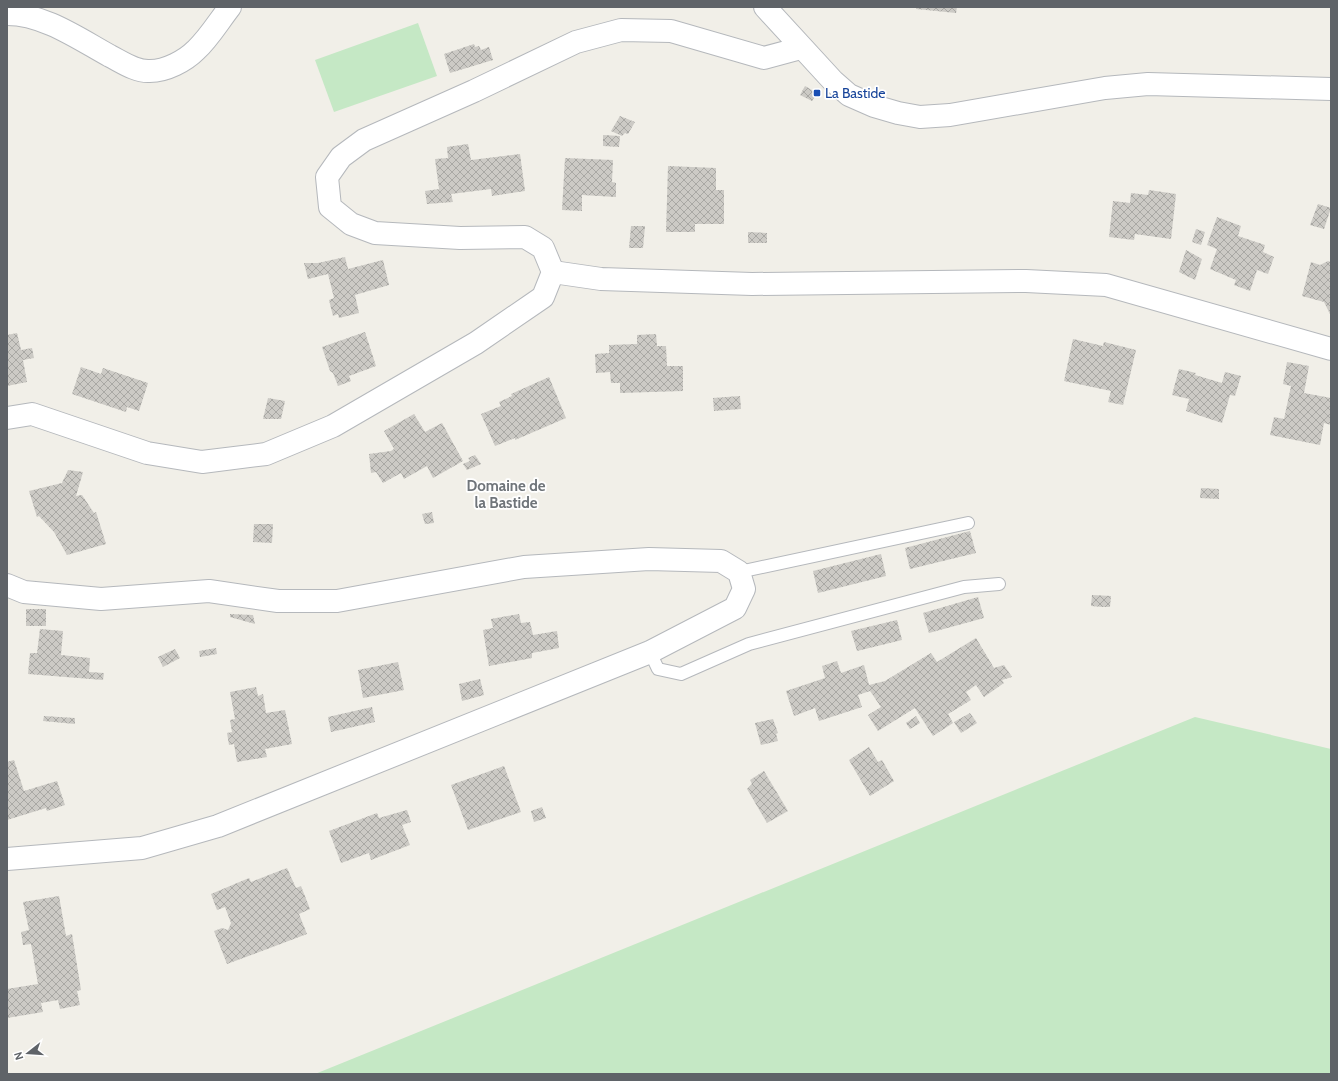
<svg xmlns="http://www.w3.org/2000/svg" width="1338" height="1081" font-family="Cabin,sans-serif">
<defs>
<pattern id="building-cross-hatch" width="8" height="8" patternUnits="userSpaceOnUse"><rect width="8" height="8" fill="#cccac5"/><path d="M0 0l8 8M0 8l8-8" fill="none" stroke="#a9a8a4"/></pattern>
</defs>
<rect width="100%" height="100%" fill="#f1efe8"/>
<!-- grass -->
<g fill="#c5e8c5">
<path d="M 418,23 L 437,76 L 334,112 L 315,60 Z"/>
<path d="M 1195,717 L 1331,749 L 1331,1074 L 315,1074 Z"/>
</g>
<!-- building -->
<g fill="url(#building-cross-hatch)">
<path d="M 916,7 L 957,7 L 956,13 L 916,9 Z"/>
<path d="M 474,44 L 475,47 L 479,46 L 481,50 L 489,47 L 493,60 L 450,73 L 444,54 Z"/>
<path d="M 805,86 L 817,93 L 812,101 L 800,95 Z"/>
<path d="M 620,116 L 635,122 L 628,134 L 625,133 L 622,136 L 611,131 Z"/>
<path d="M 603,135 L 620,136 L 619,147 L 603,146 Z"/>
<path d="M 468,144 L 471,160 L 520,154 L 525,191 L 492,196 L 491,189 L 451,194 L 453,202 L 427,204 L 425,191 L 439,189 L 435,159 L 448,158 L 447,147 Z"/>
<path d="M 565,158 L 613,160 L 612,182 L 616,183 L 616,197 L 582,195 L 582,211 L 562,210 Z"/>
<path d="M 668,166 L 716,168 L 716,190 L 724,190 L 724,224 L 695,224 L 695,232 L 666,232 Z"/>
<path d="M 1149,190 L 1176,194 L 1171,239 L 1135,234 L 1134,240 L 1109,237 L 1113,201 L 1130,203 L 1131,193 L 1148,195 Z"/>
<path d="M 1318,204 L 1331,208 L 1324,229 L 1310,225 Z"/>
<path d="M 1217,217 L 1241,226 L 1238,236 L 1265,245 L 1263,252 L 1274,257 L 1268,274 L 1257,270 L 1250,291 L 1234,285 L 1236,280 L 1210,269 L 1217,249 L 1207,245 Z"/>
<path d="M 631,226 L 645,226 L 643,248 L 629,248 Z"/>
<path d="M 1196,229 L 1205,232 L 1201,245 L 1192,242 Z"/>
<path d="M 748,232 L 767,233 L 767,243 L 748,243 Z"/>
<path d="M 1186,250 L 1202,259 L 1195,280 L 1179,272 Z"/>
<path d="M 345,257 L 348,269 L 383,260 L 389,285 L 355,295 L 359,313 L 339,318 L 338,314 L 333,316 L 329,300 L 334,298 L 328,274 L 308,279 L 304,263 L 318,263 Z"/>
<path d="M 1328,261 L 1331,262 L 1331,316 L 1324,302 L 1302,296 L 1311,262 L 1320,265 Z"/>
<path d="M 365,332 L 376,366 L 349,376 L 351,381 L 338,386 L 333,373 L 330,371 L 322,347 Z"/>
<path d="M 17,333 L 21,350 L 32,348 L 34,358 L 23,360 L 27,382 L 7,386 L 7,335 Z"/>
<path d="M 656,334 L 657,346 L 666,346 L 667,366 L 683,366 L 683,391 L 620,393 L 620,383 L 611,383 L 610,372 L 596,373 L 595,354 L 609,353 L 609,345 L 637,344 L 637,335 Z"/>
<path d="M 1073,339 L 1103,346 L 1104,342 L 1136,350 L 1123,405 L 1108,402 L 1111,391 L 1064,381 Z"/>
<path d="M 1287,362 L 1309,366 L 1304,393 L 1331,398 L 1331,425 L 1324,423 L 1320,445 L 1270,435 L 1274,417 L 1284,419 L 1291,386 L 1283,384 Z"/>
<path d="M 81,367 L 101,374 L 103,368 L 148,383 L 139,411 L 127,407 L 126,412 L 72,394 Z"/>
<path d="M 1179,369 L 1196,373 L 1195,375 L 1222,383 L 1225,372 L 1241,376 L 1235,396 L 1230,395 L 1222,423 L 1186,411 L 1189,399 L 1172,395 Z"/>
<path d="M 549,377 L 566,418 L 515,440 L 515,438 L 495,446 L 481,414 L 501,406 L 499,402 L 512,396 L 511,394 Z"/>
<path d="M 740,396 L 741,409 L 714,411 L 713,398 Z"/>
<path d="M 268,398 L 285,401 L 281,419 L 263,419 Z"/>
<path d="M 414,414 L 425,432 L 442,423 L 463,461 L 433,478 L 427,466 L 404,479 L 401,473 L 383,483 L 376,472 L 371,473 L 369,454 L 391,451 L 394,449 L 384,431 Z"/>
<path d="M 475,455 L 481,464 L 467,470 L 463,464 L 470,461 L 468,458 Z"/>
<path d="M 68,470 L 83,472 L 76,496 L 82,495 L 94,513 L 96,512 L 106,544 L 67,555 L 54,532 L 39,516 L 37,517 L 29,491 L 62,483 Z"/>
<path d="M 1201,488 L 1219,489 L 1219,499 L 1200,498 Z"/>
<path d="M 432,512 L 434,523 L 425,524 L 422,514 Z"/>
<path d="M 254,524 L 273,524 L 272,543 L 253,542 Z"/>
<path d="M 970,531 L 976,553 L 910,569 L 905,548 Z"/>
<path d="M 881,554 L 886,576 L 818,593 L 813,571 Z"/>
<path d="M 1092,595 L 1111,596 L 1110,607 L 1102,607 L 1091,606 Z"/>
<path d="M 978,597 L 984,618 L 929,633 L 923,613 Z"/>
<rect x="26" y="609" width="20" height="17"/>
<path d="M 230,614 L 253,615 L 255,624 L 230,617 Z"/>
<path d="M 519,614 L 521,623 L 530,622 L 533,635 L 557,631 L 559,648 L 532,653 L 532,658 L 489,666 L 483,630 L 493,628 L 491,619 Z"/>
<path d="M 897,620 L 902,640 L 857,651 L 851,631 Z"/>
<path d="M 40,629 L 63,631 L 61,655 L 90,658 L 89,672 L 104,673 L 103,680 L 28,674 L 30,653 L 37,653 Z"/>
<path d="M 976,638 L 994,668 L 1004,665 L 1012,677 L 1002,680 L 1004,683 L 984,697 L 976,685 L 966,692 L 971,700 L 948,714 L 953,723 L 933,736 L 915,708 L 878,731 L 868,715 L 881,707 L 870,691 L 858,695 L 862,707 L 819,721 L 815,708 L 794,716 L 786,691 L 825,678 L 822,666 L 837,661 L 841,673 L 864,665 L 869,685 L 885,681 L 931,653 L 937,662 Z"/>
<path d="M 216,648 L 217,654 L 200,657 L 199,651 Z"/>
<path d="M 175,649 L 180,658 L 163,667 L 158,657 Z"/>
<path d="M 398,662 L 404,690 L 363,698 L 358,670 Z"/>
<path d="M 480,679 L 484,695 L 462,701 L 459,684 Z"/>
<path d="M 256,687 L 258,696 L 263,694 L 266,713 L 285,710 L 292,744 L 265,749 L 267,757 L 237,762 L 234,744 L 229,745 L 227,733 L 232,732 L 230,720 L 235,719 L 230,692 Z"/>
<path d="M 372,707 L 375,722 L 331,732 L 328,717 Z"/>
<path d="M 970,713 L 977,723 L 961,733 L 954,722 Z"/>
<path d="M 44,716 L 75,718 L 75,724 L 43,721 Z"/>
<path d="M 916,716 L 920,723 L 910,729 L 906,723 Z"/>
<path d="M 773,719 L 778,733 L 776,734 L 778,741 L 761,745 L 755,723 Z"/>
<path d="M 869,747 L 878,762 L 882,760 L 894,781 L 870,796 L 849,760 Z"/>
<path d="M 14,760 L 24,791 L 57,781 L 65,805 L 47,811 L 46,808 L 7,820 L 7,762 Z"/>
<path d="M 504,766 L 521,812 L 468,830 L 451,785 Z"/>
<path d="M 764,771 L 788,811 L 767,823 L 747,789 L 752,784 L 750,780 Z"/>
<path d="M 542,807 L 546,818 L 534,822 L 531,811 Z"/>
<path d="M 407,810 L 411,822 L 402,825 L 410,845 L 371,860 L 369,853 L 341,863 L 329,831 L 377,813 L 379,818 Z"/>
<path d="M 287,868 L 296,888 L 301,886 L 310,909 L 299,914 L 307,934 L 227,964 L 214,931 L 222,928 L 228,930 L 231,923 L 225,907 L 217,910 L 211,894 L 249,878 L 251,882 Z"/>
<path d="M 59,896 L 66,936 L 72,934 L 81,990 L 77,991 L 80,1005 L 60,1009 L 58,1000 L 41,1003 L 43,1012 L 7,1018 L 7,989 L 38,984 L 31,944 L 23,945 L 21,932 L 29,930 L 23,902 Z"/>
</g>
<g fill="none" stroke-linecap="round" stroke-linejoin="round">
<defs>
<g id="service">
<path d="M 739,572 L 968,523"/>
<path d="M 650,652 L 658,669 L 681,674 L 749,644 L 964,587 L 999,584"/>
</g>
<g id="minor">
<path d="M 553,272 L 601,279 L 752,284 L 1026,281 L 1106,285 L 1331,349"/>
<path d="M 7,418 L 32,414 L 147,453 L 202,462 L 266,454 L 333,426 L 476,343 L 543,297 L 553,272 L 543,248 L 525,237 L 460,238 L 375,233 L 351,224 L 330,207 L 327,177 L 341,157 L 364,140 L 474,91 L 576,42 L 621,30 L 671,31 L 764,58 L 801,48"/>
<path d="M 7,585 L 24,592 L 101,599 L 209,591 L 278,601 L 337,601 L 524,567 L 649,559 L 721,561 L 739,572 L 744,589 L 735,608 L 650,652 L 218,826 L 142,848 L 7,859"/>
</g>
<g id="tertiary">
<path d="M 765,7 L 833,81 L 849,95 L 874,106 L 898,113 L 920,117 L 950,115 L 1105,88 L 1148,84 L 1331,89"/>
<path d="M 7,14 C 44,14 79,39 110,56 C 122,62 136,72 150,71 C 166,71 185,61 196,50 C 209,38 219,21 230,7"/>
</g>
</defs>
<!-- service casing -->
<use href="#service" stroke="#b5b8bc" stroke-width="14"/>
<!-- minor casing -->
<use href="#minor" stroke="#b5b8bc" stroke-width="24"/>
<!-- tertiary casing -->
<use href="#tertiary" stroke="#b5b8bc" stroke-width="24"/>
<!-- service -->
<use href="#service" stroke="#fff" stroke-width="12"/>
<!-- minor -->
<use href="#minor" stroke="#fff" stroke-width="22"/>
<!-- tertiary -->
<use href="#tertiary" stroke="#fff" stroke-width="22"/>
</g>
<!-- markers -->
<rect fill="#1a4fb4" stroke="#fff" stroke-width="1.5" x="813" y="89" width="8" height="8" rx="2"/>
<g text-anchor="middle" stroke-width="3.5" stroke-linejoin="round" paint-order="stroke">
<!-- transit labels -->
<g font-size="14" fill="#164399" stroke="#fff" text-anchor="start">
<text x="825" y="98">La Bastide</text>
</g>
<!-- neighbourhood labels -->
<g font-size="15" font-weight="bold" fill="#70757a" stroke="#fff">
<text x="506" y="491">Domaine de<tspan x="506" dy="17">la Bastide</tspan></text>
</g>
</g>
<!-- border -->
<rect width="1338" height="1081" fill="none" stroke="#5f6368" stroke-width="16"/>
<!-- north arrow -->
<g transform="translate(28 1053) rotate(253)" stroke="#ffffff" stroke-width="3" paint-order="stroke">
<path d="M0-3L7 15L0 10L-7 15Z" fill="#5f6368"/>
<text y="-6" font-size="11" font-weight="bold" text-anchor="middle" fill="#5f6368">N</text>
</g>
</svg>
